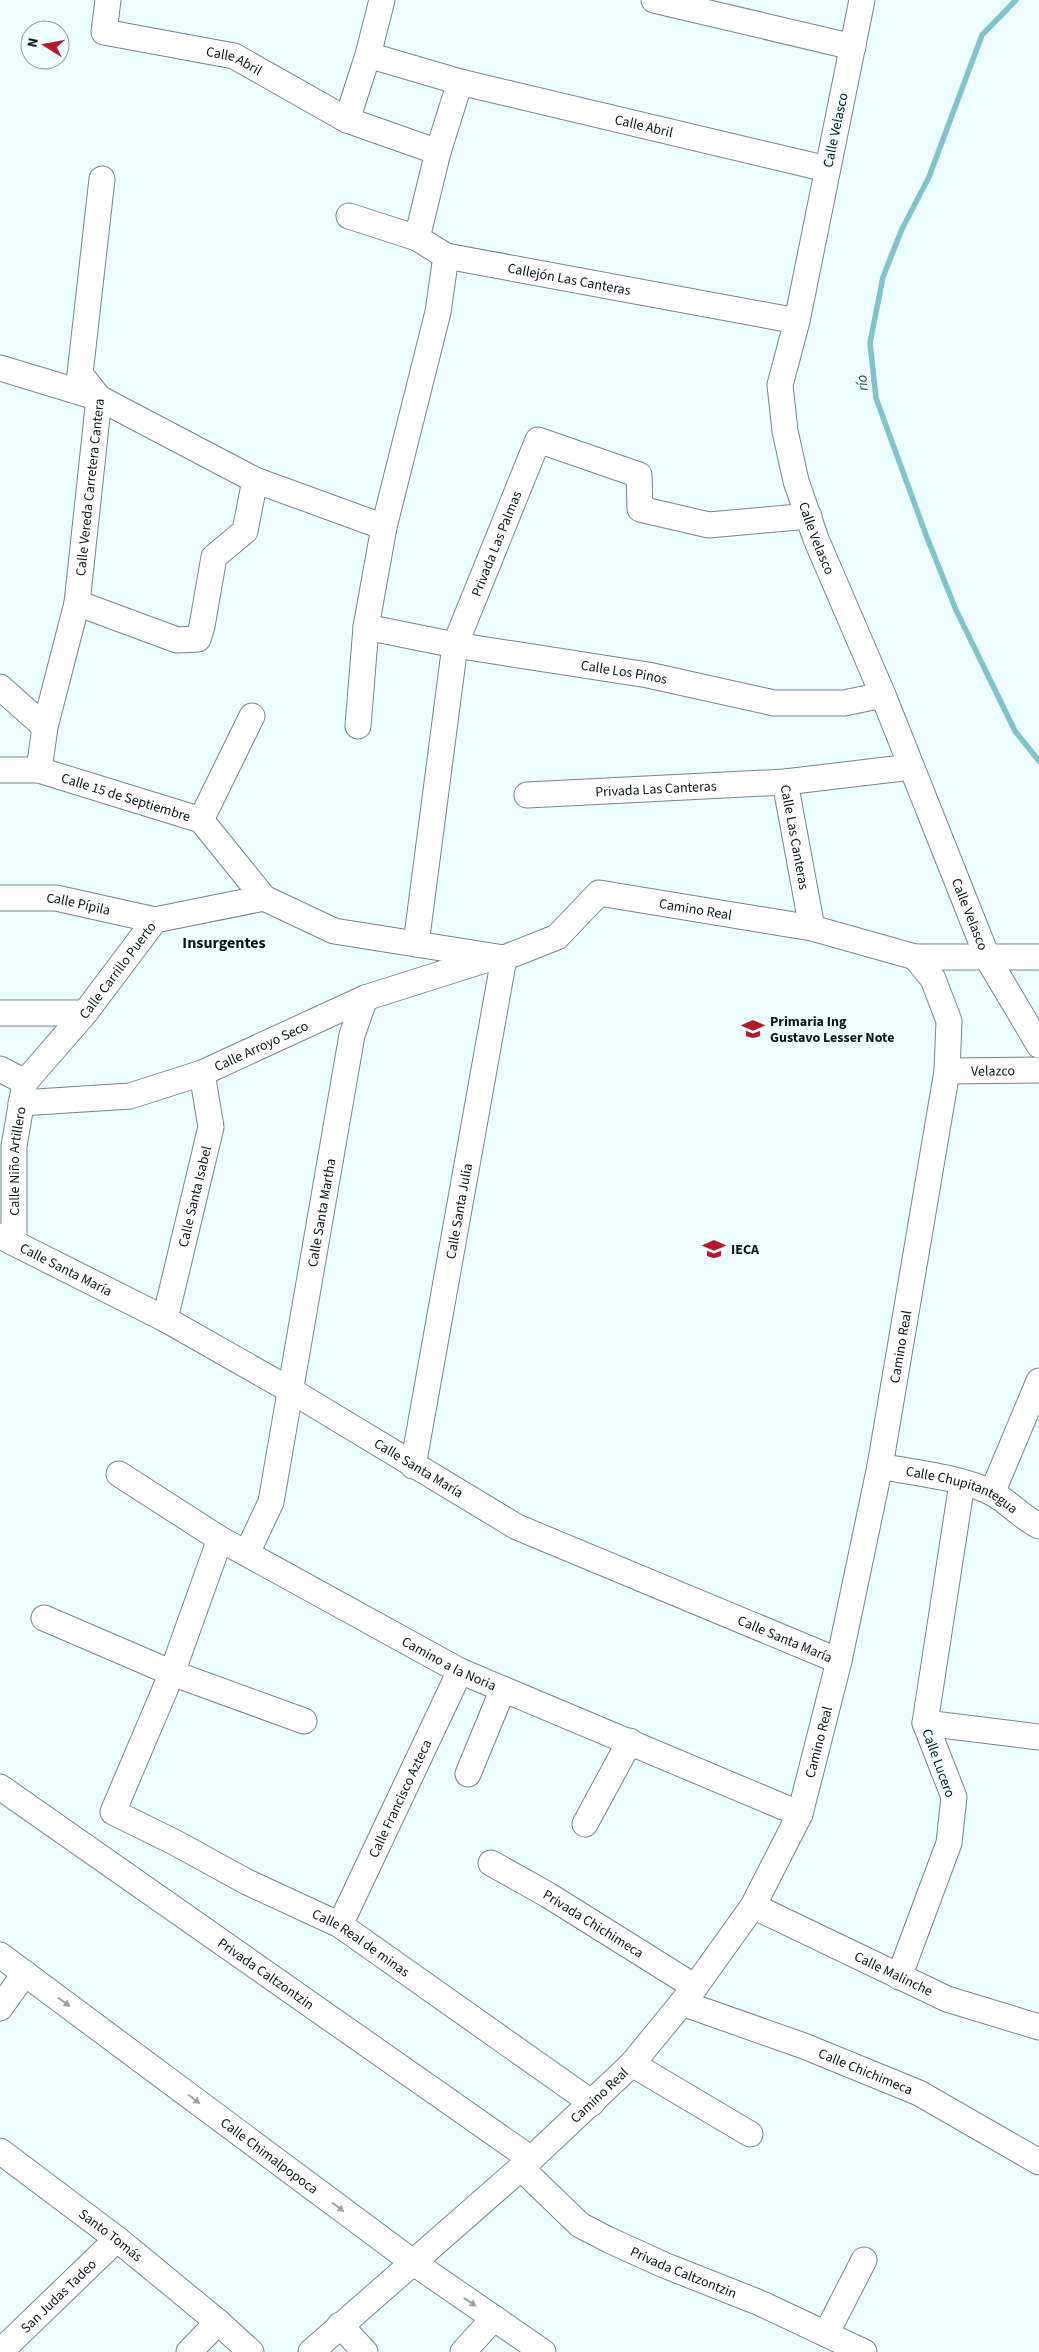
<svg xmlns="http://www.w3.org/2000/svg" width="1039" height="2352" font-family="'Source Sans 3',sans-serif">
<rect width="100%" height="100%" fill="#edfcfe"/>
<g fill="none" stroke-linecap="round" stroke-linejoin="round">
<!-- stream -->
<path stroke="#82c3c9" stroke-width="5.5" d="M 1016,0 L 982,35 L 929,177 L 902,229 L 883,277 L 870,343 L 876,398 L 926,535 L 956,610 L 1015,731 L 1039,761"/>
<defs>
<g id="minor">
<path id="s1" d="M 108,0 L 104,32 L 234,56 L 347,120 L 438,152"/>
<path d="M 654,0 L 853,47"/>
<path id="s2" d="M 862,0 L 797,321 L 780,385 L 785,431 L 796,481 L 816,539 L 883,695 L 988,959 L 1039,1045"/>
<path id="s3" d="M 368,55 L 460,82 L 827,169"/>
<path d="M 347,120 L 368,55 L 382,0"/>
<path id="s4" d="M 349,216 L 417,238 L 446,256 L 797,321"/>
<path d="M 417,238 L 438,152 L 460,82"/>
<path d="M 0,368 L 99,398 L 255,480 L 384,527"/>
<path d="M 77,603 L 177,640 L 198,639 L 202,626 L 214,557 L 245,531 L 255,480"/>
<path id="s5" d="M 366,627 L 455,645 L 648,675 L 774,703 L 844,703 L 883,695"/>
<path d="M 0,687 L 45,727"/>
<path d="M 358,726 L 366,627 L 384,527 L 438,312 L 446,256"/>
<path id="s6" d="M 0,770 L 39,770 L 201,820 L 264,898 L 334,931 L 504,958 L 557,937 L 599,893 L 812,928 L 915,957 L 1039,957"/>
<path id="s7" d="M 39,770 L 45,727 L 77,603 L 99,398 L 80,374 L 102,179"/>
<path id="s8" d="M 785,782 L 812,928"/>
<path id="s9" d="M 527,795 L 785,782 L 911,767"/>
<path d="M 201,820 L 252,716"/>
<path id="s10" d="M 0,898 L 56,898 L 155,920"/>
<path id="s11" d="M 416,944 L 455,645 L 538,440 L 639,475 L 640,509 L 709,525 L 809,516"/>
<path d="M 0,1013 L 85,1013"/>
<path d="M 0,1069 L 25,1082"/>
<path id="s12" d="M 947,1071 L 1039,1070"/>
<path id="s13" d="M 25,1082 L 85,1013 L 155,920 L 264,898"/>
<path id="s14" d="M 21,1103 L 130,1096 L 202,1073 L 365,998 L 488,959"/>
<path id="s15" d="M 0,1236 L 165,1319 L 290,1390 L 517,1527 L 839,1661"/>
<path id="s16" d="M 14,1242 L 14,1146 L 24,1088"/>
<path id="s17" d="M 165,1319 L 211,1127 L 202,1073"/>
<path id="s18" d="M 413,1466 L 504,958"/>
<path id="s19" d="M 880,1466 C 914,1473 961,1477 992,1493 C 1009,1502 1021,1517 1039,1526"/>
<path id="s20" d="M 119,1474 L 220,1539 L 460,1671 L 800,1814"/>
<path d="M 992,1493 L 1039,1381"/>
<path id="s21" d="M 220,1539 L 172,1673 L 113,1812 L 174,1842 L 247,1882 L 340,1925 L 592,2103"/>
<path id="s22" d="M 247,1553 L 271,1502 L 352,1035 L 365,998"/>
<path d="M 44,1618 L 172,1673 L 304,1721"/>
<path d="M 925,1723 L 1039,1737"/>
<path d="M 468,1774 L 503,1689"/>
<path id="s23" d="M 0,1787 L 531,2159"/>
<path d="M 585,1824 L 630,1741"/>
<path id="s24" d="M 491,1863 L 548,1895 L 695,1987"/>
<path id="s25" d="M 753,1906 L 947,1999 L 1039,2027"/>
<path id="s26" d="M 340,1925 L 460,1671"/>
<path id="s27" d="M 0,1955 L 414,2263 L 543,2352"/>
<path d="M 899,1977 L 949,1843 L 954,1797 L 925,1723 L 962,1483"/>
<path id="s28" d="M 682,2003 L 804,2046 L 919,2093 L 1039,2162"/>
<path d="M 0,2008 L 25,1973"/>
<path d="M 632,2064 L 750,2134"/>
<path id="s29" d="M 0,2151 L 117,2239 L 218,2322 L 251,2352"/>
<path id="s30" d="M 521,2168 L 580,2225 L 609,2240 L 664,2265 L 760,2303 L 864,2352"/>
<path d="M 340,2325 L 365,2352"/>
<path d="M 826,2334 L 864,2260"/>
<path id="s31" d="M 0,2352 L 117,2239"/>
<path d="M 189,2352 L 218,2322"/>
<path id="s32" d="M 311,2352 L 531,2159 L 632,2064 L 695,1987 L 753,1906 L 800,1814 L 839,1661 L 880,1466 L 947,1071 L 949,1021 L 933,979 L 915,957"/>
<path d="M 463,2352 L 494,2318"/>
</g>
</defs>
<!-- minor casing -->
<use href="#minor" stroke="#71888a" stroke-width="27"/>
<!-- minor -->
<use href="#minor" stroke="#fff" stroke-width="25"/>
</g>
<!-- one-way arrows -->
<defs><path id="oneway-solid" d="M-6-.8H1V-3.2L6.5 0L1 3.2V.8H-6Z" transform="scale(1.25)"/></defs>
<g fill="#9da1a1">
<use href="#oneway-solid" transform="translate(64 2002) rotate(37)"/>
<use href="#oneway-solid" transform="translate(194 2099) rotate(37)"/>
<use href="#oneway-solid" transform="translate(338 2207) rotate(37)"/>
<use href="#oneway-solid" transform="translate(470 2302) rotate(34)"/>
</g>
<!-- icons -->
<defs>
<symbol id="school-bare" viewBox="-9 -9 18 18"><path d="M0-5L7-2L0 1L-7-2ZM-4 1L0 2.5L4 1V4Q0 6-4 4Z" fill="#b01c2d" stroke="#edfcfe" stroke-width="2.5" paint-order="stroke"/></symbol>
<symbol id="university-bare" viewBox="-9 -9 18 18"><path d="M0-5L7-2L0 1L-7-2ZM-4 1L0 2.5L4 1V4Q0 6-4 4Z" fill="#b01c2d" stroke="#edfcfe" stroke-width="2.5" paint-order="stroke"/></symbol>
</defs>
<g fill-rule="evenodd">
<use href="#school-bare" x="737" y="1013" width="32" height="32"/>
<use href="#university-bare" x="698" y="1233" width="32" height="32"/>
</g>
<g text-anchor="middle" stroke-width="4.5" stroke-linejoin="round" paint-order="stroke">
<!-- street labels -->
<g font-size="14" fill="#0b1415" stroke="#edfcfe">
<text dy="5" stroke="none"><textPath href="#s1" startOffset="166">Calle Abril</textPath></text>
<text dy="5" stroke="none"><textPath href="#s3" startOffset="285">Calle Abril</textPath></text>
<text transform="translate(835 130) rotate(-78)" y="5">Calle Velasco</text>
<text dy="5" stroke="none"><textPath href="#s4" startOffset="231">Callejón Las Canteras</textPath></text>
<text dy="5" stroke="none"><textPath href="#s7" startOffset="288">Calle Vereda Carretera Cantera</textPath></text>
<text dy="5" stroke="none"><textPath href="#s2" startOffset="552">Calle Velasco</textPath></text>
<text dy="5" stroke="none"><textPath href="#s11" startOffset="411">Privada Las Palmas</textPath></text>
<text dy="5" stroke="none"><textPath href="#s5" startOffset="262">Calle Los Pinos</textPath></text>
<text dy="5" stroke="none"><textPath href="#s9" startOffset="129">Privada Las Canteras</textPath></text>
<text dy="5" stroke="none"><textPath href="#s6" startOffset="130">Calle 15 de Septiembre</textPath></text>
<text dy="5" stroke="none"><textPath href="#s8" startOffset="56">Calle Las Canteras</textPath></text>
<text dy="5" stroke="none"><textPath href="#s10" startOffset="79">Calle Pípila</textPath></text>
<text dy="5" stroke="none"><textPath href="#s6" startOffset="774">Camino Real</textPath></text>
<text dy="5" stroke="none"><textPath href="#s2" startOffset="958">Calle Velasco</textPath></text>
<text dy="5" stroke="none"><textPath href="#s13" startOffset="145">Calle Carrillo Puerto</textPath></text>
<text dy="5" stroke="none"><textPath href="#s14" startOffset="250">Calle Arroyo Seco</textPath></text>
<text dy="5" stroke="none"><textPath href="#s12" startOffset="46">Velazco</textPath></text>
<text dy="5" stroke="none"><textPath href="#s16" startOffset="81">Calle Niño Artillero</textPath></text>
<text dy="5" stroke="none"><textPath href="#s17" startOffset="126">Calle Santa Isabel</textPath></text>
<text dy="5" stroke="none"><textPath href="#s22" startOffset="350">Calle Santa Martha</textPath></text>
<text dy="5" stroke="none"><textPath href="#s18" startOffset="259">Calle Santa Julia</textPath></text>
<text dy="5" stroke="none"><textPath href="#s15" startOffset="74">Calle Santa María</textPath></text>
<text dy="5" stroke="none"><textPath href="#s32" startOffset="1212">Camino Real</textPath></text>
<text dy="5" stroke="none"><textPath href="#s15" startOffset="479">Calle Santa María</textPath></text>
<text dy="5" stroke="none"><textPath href="#s19" startOffset="86">Calle Chupitantegua</textPath></text>
<text dy="5" stroke="none"><textPath href="#s15" startOffset="884">Calle Santa María</textPath></text>
<text dy="5" stroke="none"><textPath href="#s20" startOffset="381">Camino a la Noria</textPath></text>
<text dy="5" stroke="none"><textPath href="#s32" startOffset="808">Camino Real</textPath></text>
<text transform="translate(939 1763) rotate(70)" y="5">Calle Lucero</text>
<text dy="5" stroke="none"><textPath href="#s26" startOffset="140">Calle Francisco Azteca</textPath></text>
<text dy="5" stroke="none"><textPath href="#s24" startOffset="119">Privada Chichimeca</textPath></text>
<text dy="5" stroke="none"><textPath href="#s21" startOffset="574">Calle Real de minas</textPath></text>
<text dy="5" stroke="none"><textPath href="#s23" startOffset="325">Privada Caltzontzin</textPath></text>
<text dy="5" stroke="none"><textPath href="#s25" startOffset="156">Calle Malinche</textPath></text>
<text dy="5" stroke="none"><textPath href="#s28" startOffset="196">Calle Chichimeca</textPath></text>
<text dy="5" stroke="none"><textPath href="#s32" startOffset="386">Camino Real</textPath></text>
<text dy="5" stroke="none"><textPath href="#s27" startOffset="336">Calle Chimalpopoca</textPath></text>
<text dy="5" stroke="none"><textPath href="#s29" startOffset="139">Santo Tomás</textPath></text>
<text dy="5" stroke="none"><textPath href="#s30" startOffset="196">Privada Caltzontzin</textPath></text>
<text dy="5" stroke="none"><textPath href="#s31" startOffset="81">San Judas Tadeo</textPath></text>
</g>
<!-- poi labels -->
<g font-size="14" font-weight="bold" fill="#0b1415" stroke="#edfcfe" text-anchor="start">
<text x="770" y="1026">Primaria Ing<tspan x="770" dy="16">Gustavo Lesser Note</tspan></text>
<text x="731" y="1254">IECA</text>
</g>
<!-- water labels -->
<g font-size="15" font-style="italic" fill="#154f54" stroke="#edfcfe">
<text transform="translate(862 383) rotate(-97)" y="5">río</text>
</g>
<!-- quarter labels -->
<g font-size="16" font-weight="bold" fill="#0b1415" stroke="#edfcfe">
<text x="224" y="948">Insurgentes</text>
</g>
</g>
<!-- north arrow -->
<g transform="translate(45 45) rotate(281)"><circle r="24" fill="#edfcfe" stroke="#939fa1"/>
<path d="M0-4L9 19L0 12L-9 19Z" fill="#b01c2d"/>
<text y="-8" font-size="14" font-weight="bold" text-anchor="middle" fill="#0b1415">N</text>
</g>
</svg>
